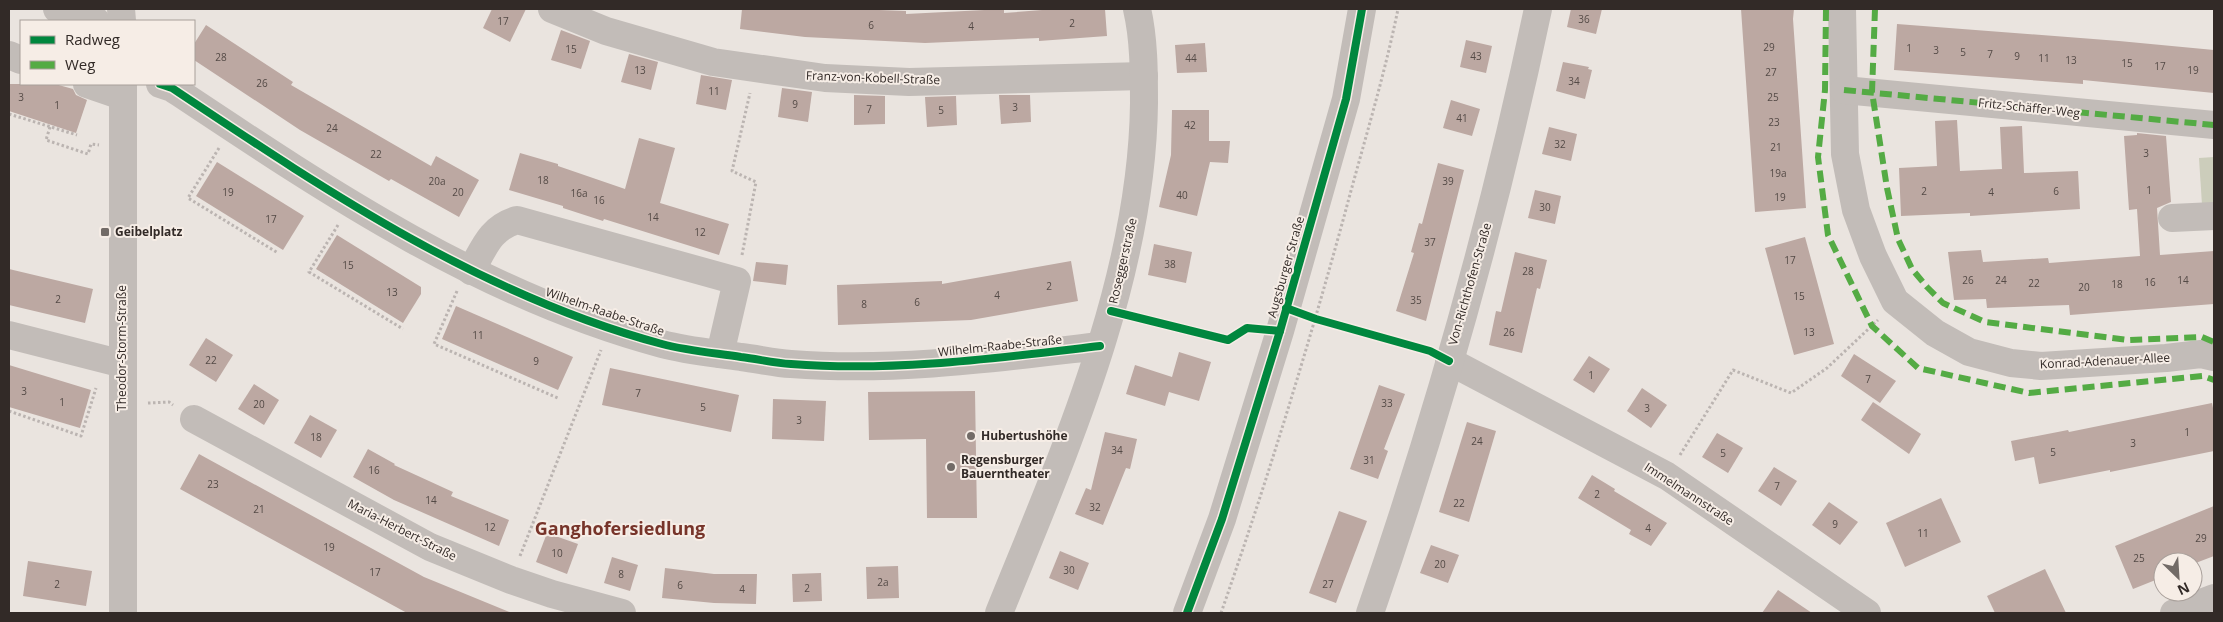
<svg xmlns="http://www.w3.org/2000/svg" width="2223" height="622" font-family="'Open Sans',sans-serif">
<rect width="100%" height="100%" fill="#eae4df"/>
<!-- green -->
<path fill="#cccdbb" d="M 2214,157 L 2214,204 L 2202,205 L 2199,158 Z"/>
<!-- building -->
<g fill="#bca8a2">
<path d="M 492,9 L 526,9 L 510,42 L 483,28 Z"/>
<path d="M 742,9 L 853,9 L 906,11 L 906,14 L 1004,9 L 1004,13 L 1055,9 L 1105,9 L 1107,36 L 1039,41 L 1039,38 L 925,43 L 805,37 L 740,29 Z"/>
<path d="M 1571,9 L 1602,9 L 1596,34 L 1567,27 Z"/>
<path d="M 1741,9 L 1794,9 L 1793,19 L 1806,208 L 1755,212 Z"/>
<path d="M 1897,24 L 2119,41 L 2214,50 L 2214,93 L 2083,80 L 2083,84 L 1894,70 Z"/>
<path d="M 206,25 L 293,82 L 291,85 L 431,166 L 436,156 L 479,180 L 459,217 L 391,179 L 389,181 L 300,130 L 194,60 L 194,44 Z"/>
<path d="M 561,30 L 590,41 L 581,69 L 551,60 Z"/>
<path d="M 1466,40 L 1492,46 L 1486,73 L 1460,67 Z"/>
<path d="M 1205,43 L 1207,72 L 1177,73 L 1175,45 Z"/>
<path d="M 629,54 L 658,62 L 651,90 L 621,82 Z"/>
<path d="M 1563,62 L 1589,67 L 1588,69 L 1592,70 L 1585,99 L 1556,91 Z"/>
<path d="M 701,75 L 732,80 L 726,110 L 696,104 Z"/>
<path d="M 9,84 L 55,84 L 73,89 L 76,95 L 87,100 L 76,133 L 9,111 Z"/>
<path d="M 782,88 L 812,92 L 808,122 L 778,117 Z"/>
<path d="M 854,95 L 885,96 L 885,124 L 854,125 Z"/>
<path d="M 999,95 L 1030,95 L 1031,122 L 1001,124 Z"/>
<path d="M 956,96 L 957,125 L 927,127 L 925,97 Z"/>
<path d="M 1451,100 L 1480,109 L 1472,136 L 1443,128 Z"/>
<path d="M 1172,110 L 1209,110 L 1209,141 L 1230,141 L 1228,163 L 1210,162 L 1197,216 L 1159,207 L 1171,155 Z"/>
<path d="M 1957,120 L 1960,171 L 2002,169 L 2000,127 L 2022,126 L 2024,173 L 2078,171 L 2080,209 L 1970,216 L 1970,213 L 1901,216 L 1899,168 L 1937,166 L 1935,121 Z"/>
<path d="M 1549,127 L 1577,134 L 1571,161 L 1542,154 Z"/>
<path d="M 2137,133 L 2166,136 L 2171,202 L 2157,208 L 2160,255 L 2214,251 L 2214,304 L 2070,315 L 2069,305 L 1987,308 L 1986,299 L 1954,300 L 1948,252 L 1981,250 L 1983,262 L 2048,258 L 2049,263 L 2140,256 L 2137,209 L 2129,210 L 2124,136 L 2137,135 Z"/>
<path d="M 639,138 L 675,148 L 660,203 L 729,224 L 719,255 L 604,219 L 603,221 L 563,208 L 563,206 L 509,190 L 520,153 L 558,164 L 558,166 L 625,189 Z"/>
<path d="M 217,162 L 304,216 L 283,250 L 196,196 Z"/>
<path d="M 1438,163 L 1464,170 L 1426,321 L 1396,311 L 1414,253 L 1411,252 L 1419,223 L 1422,224 Z"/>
<path d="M 1535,190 L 1561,196 L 1555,224 L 1528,218 Z"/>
<path d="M 337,235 L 421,287 L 421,294 L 403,323 L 316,269 Z"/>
<path d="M 1805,237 L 1834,344 L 1794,355 L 1765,248 Z"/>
<path d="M 1154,244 L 1192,252 L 1186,283 L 1148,275 Z"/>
<path d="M 1515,252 L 1547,260 L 1540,289 L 1537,288 L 1522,353 L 1489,345 L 1496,311 L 1501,312 Z"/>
<path d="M 1071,261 L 1078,301 L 971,320 L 838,325 L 837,285 L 942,281 L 942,284 Z"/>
<path d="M 756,262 L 788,265 L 786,285 L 753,281 Z"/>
<path d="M 9,269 L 93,289 L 85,323 L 9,305 Z"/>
<path d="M 456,306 L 573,357 L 558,390 L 442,339 Z"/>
<path d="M 206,338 L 233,355 L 216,382 L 189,365 Z"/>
<path d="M 1179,352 L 1211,362 L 1199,401 L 1169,392 L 1165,406 L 1126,394 L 1135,365 L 1172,377 Z"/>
<path d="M 1854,354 L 1896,381 L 1880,403 L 1841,376 Z"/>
<path d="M 1589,356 L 1610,369 L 1594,393 L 1573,380 Z"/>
<path d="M 9,365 L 91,390 L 80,428 L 9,407 Z"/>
<path d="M 610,368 L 739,395 L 731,432 L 602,405 Z"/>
<path d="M 254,384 L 279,400 L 264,425 L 238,409 Z"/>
<path d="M 1379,385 L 1405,394 L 1384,449 L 1388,451 L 1378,479 L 1350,469 Z"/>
<path d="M 1642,388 L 1667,405 L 1651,428 L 1627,411 Z"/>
<path d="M 975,391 L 977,518 L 927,518 L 926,439 L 869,440 L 868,392 Z"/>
<path d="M 773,399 L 826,401 L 824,441 L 772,439 Z"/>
<path d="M 1873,402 L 1921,434 L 1909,454 L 1861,420 Z"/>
<path d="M 2212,403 L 2214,413 L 2214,451 L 2110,472 L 2110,470 L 2039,484 L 2034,457 L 2015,461 L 2011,441 L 2068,430 L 2069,432 Z"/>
<path d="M 310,415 L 337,430 L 321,458 L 294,443 Z"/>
<path d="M 1467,422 L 1496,431 L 1469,522 L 1439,512 Z"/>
<path d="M 1105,432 L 1137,439 L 1130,469 L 1126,468 L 1103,525 L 1075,514 L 1086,488 L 1091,490 Z"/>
<path d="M 1717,433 L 1743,448 L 1728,473 L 1702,457 Z"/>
<path d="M 368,449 L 395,464 L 394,465 L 453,492 L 451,496 L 509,520 L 499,546 L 394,500 L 353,477 Z"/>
<path d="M 199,454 L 424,577 L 512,613 L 407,613 L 180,489 Z"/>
<path d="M 1774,467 L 1797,481 L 1781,506 L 1758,491 Z"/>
<path d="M 1592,475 L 1615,489 L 1614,491 L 1667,523 L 1651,546 L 1629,534 L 1631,530 L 1578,498 Z"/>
<path d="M 1941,498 L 1961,542 L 1905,567 L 1886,523 Z"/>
<path d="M 1829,502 L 1858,522 L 1840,545 L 1812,525 Z"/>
<path d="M 2214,506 L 2214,556 L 2193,564 L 2193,562 L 2163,562 L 2163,577 L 2133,589 L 2115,546 Z"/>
<path d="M 1339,511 L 1367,521 L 1336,603 L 1309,593 Z"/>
<path d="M 547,533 L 578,544 L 567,574 L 536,562 Z"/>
<path d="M 1431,545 L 1459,555 L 1448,583 L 1420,573 Z"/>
<path d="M 1060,551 L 1089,563 L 1078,590 L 1049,578 Z"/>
<path d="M 612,557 L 638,565 L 630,591 L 604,583 Z"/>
<path d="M 28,561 L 92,571 L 86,606 L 23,596 Z"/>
<path d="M 898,566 L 899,598 L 867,599 L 866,567 Z"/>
<path d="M 665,568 L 714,574 L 757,574 L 756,604 L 714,603 L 662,598 Z"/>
<path d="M 2045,569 L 2066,613 L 1995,613 L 1987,596 Z"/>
<path d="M 821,573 L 822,601 L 793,602 L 792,574 Z"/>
<path d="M 1778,590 L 1812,613 L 1762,613 Z"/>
</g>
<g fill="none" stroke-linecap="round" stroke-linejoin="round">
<!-- path -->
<g stroke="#bbb4b1" stroke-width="3" stroke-dasharray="2.5 2.5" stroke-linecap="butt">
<path d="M 9,114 L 77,135"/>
<path d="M 50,127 L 46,140 L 88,154 L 91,144 L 99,145"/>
<path d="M 219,148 L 188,198 L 278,253"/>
<path d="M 338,225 L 309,272 L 403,329"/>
<path d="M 742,255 L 756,182 L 732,171 L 750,93"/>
<path d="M 457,291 L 434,344 L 558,398"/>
<path d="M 148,403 L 169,402 L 173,405"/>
<path d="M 9,411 L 81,436 L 96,388"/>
<path d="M 1680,455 L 1733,370 L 1791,393 L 1827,368 L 1878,320"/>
<path d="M 520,556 L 601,350"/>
<path d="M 1221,613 C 1267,481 1308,348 1345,213 C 1363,145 1384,78 1398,9"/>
</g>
<!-- minor -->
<g stroke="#c2bcb8" stroke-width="28">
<path d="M 57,9 L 96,21"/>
<path d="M 121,9 L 122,21"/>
<path d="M 552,9 L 606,31 L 713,62 L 825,78 L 909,82 L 1144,76"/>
<path d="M 1842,9 L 1845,154 L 1856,210 L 1873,256 L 1895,301 L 1935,333 L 1969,352 L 2011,363 L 2041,366 L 2166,358 L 2201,354 L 2214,357"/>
<path d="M 9,55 L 21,60"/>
<path d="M 87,84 L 122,96"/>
<path d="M 160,84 L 172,88 C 325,190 482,296 662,344 C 688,351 715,353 741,357 C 758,359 774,363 791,364 C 895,372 997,358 1100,346"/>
<path d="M 1844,90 L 2214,125"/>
<path d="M 2172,218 L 2214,216"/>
<path d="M 471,271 C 484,248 490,228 517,220 L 737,281 L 720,354"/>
<path d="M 9,335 L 123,364"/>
<path d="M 1449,361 L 1667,476 L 1867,613"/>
<path d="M 194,419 L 430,547 L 511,580 L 552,594 L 622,613"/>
<path d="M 123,613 L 123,84"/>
<path d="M 999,613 C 1064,452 1142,279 1144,103 C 1144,72 1144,39 1137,9"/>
<path d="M 1187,613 L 1222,519 L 1280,331 L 1346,99 L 1362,9"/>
<path d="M 1370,613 C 1438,416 1495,213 1538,9"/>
<path d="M 2174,613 L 2214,598"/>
</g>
<!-- quiet -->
<g stroke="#54ab44" stroke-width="6" stroke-dasharray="12 6" stroke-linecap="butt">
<path d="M 1826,9 L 1825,90 L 1818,157 L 1828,235 L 1872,326 L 1918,368 L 2029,393 L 2203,376 L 2214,380"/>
<path d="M 1875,9 L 1872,92 L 1887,188 L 1898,239 L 1912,269 L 1927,287 L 1943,303 L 1985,322 L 2128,340 L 2202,337 L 2214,342"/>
<path d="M 1844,90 L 2214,125"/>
</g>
<defs>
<g id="cycleway">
<path d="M 160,84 L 172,88 C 325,190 482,296 662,344 C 688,351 715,353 741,357 C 758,359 774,363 791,364 C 895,372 997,358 1100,346"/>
<path d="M 1286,308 L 1316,319 L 1430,351 L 1449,361"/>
<path d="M 1111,311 L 1228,340 L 1247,328 L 1280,331"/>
<path d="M 1187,613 L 1222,519 L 1280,331 L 1346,99 L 1362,9"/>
</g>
</defs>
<!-- cycleway casing -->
<use href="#cycleway" stroke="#f6ede6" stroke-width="11"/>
<!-- cycleway -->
<use href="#cycleway" stroke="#00873e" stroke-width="8"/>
</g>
<!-- markers -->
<g fill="#726b67" stroke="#f6ede6" stroke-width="2">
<rect x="100" y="227" width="10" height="10" rx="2.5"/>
<circle cx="971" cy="436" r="5"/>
<circle cx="951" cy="467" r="5"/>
</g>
<g text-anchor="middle" stroke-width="4" stroke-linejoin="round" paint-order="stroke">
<!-- number labels -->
<g font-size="10" fill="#544a46">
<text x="1584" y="23">36</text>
<text x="503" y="25">17</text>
<text x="1072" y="27">2</text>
<text x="871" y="29">6</text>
<text x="971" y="30">4</text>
<text x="1769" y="51">29</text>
<text x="1909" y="52">1</text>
<text x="571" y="53">15</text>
<text x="1936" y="54">3</text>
<text x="1963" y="56">5</text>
<text x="1990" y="58">7</text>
<text x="1476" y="60">43</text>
<text x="2017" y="60">9</text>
<text x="221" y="61">28</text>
<text x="1191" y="62">44</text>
<text x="2044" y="62">11</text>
<text x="2071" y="64">13</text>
<text x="2127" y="67">15</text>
<text x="2160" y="70">17</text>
<text x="640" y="74">13</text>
<text x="2193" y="74">19</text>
<text x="1771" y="76">27</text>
<text x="1574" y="85">34</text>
<text x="262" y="87">26</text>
<text x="714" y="95">11</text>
<text x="21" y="101">3</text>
<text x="1773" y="101">25</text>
<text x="795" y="108">9</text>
<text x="57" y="109">1</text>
<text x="1015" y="111">3</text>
<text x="869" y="113">7</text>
<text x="941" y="114">5</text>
<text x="1462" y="122">41</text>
<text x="1774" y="126">23</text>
<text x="1190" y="129">42</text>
<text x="332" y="132">24</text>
<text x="1560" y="148">32</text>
<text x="1776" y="151">21</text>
<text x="2146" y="157">3</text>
<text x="376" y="158">22</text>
<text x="1778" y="177">19a</text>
<text x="543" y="184">18</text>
<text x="437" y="185">20a</text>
<text x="1448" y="185">39</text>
<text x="2149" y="194">1</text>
<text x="1924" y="195">2</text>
<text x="2056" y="195">6</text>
<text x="228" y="196">19</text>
<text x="458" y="196">20</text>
<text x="1991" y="196">4</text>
<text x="579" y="197">16a</text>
<text x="1182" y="199">40</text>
<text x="1780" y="201">19</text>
<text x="599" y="204">16</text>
<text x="1545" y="211">30</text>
<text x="653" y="221">14</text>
<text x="271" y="223">17</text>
<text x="700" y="236">12</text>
<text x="1430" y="246">37</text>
<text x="1790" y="264">17</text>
<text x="1170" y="268">38</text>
<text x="348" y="269">15</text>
<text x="1528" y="275">28</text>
<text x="1968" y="284">26</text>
<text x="2001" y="284">24</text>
<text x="2183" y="284">14</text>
<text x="2150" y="286">16</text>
<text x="2034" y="287">22</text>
<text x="2117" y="288">18</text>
<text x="1049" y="290">2</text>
<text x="2084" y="291">20</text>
<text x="392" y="296">13</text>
<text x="997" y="299">4</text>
<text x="1799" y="300">15</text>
<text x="58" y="303">2</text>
<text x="1416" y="304">35</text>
<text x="917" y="306">6</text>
<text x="864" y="308">8</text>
<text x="1509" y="336">26</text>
<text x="1809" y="336">13</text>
<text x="478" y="339">11</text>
<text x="211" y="364">22</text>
<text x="536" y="365">9</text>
<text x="1591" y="379">1</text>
<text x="1868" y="383">7</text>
<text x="24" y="395">3</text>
<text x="638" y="397">7</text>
<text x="62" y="406">1</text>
<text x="1387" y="407">33</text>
<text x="259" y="408">20</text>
<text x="703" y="411">5</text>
<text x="1647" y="412">3</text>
<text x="799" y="424">3</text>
<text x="2187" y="436">1</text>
<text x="316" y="441">18</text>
<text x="1477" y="445">24</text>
<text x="2133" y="447">3</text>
<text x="1117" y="454">34</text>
<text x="2053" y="456">5</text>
<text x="1723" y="457">5</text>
<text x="1369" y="464">31</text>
<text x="374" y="474">16</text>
<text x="213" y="488">23</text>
<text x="1777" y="490">7</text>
<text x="1597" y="498">2</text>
<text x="431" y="504">14</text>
<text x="1459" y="507">22</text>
<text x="1095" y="511">32</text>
<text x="259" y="513">21</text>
<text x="1835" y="528">9</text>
<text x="490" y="531">12</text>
<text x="1648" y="532">4</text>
<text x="1923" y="537">11</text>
<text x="2201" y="542">29</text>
<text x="329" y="551">19</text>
<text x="557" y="557">10</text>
<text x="2139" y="562">25</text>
<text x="1440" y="568">20</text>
<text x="1069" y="574">30</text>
<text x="375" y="576">17</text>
<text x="621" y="578">8</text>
<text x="883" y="586">2a</text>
<text x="57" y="588">2</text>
<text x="1328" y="588">27</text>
<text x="680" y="589">6</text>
<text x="807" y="592">2</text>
<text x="742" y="593">4</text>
</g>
<!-- street labels -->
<g font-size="12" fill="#322a27" stroke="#f6ede6">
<text transform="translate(873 78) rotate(2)" y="4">Franz-von-Kobell-Straße</text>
<text transform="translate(2029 108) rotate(6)" y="4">Fritz-Schäffer-Weg</text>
<text transform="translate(1123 261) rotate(-77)" y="4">Roseggerstraße</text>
<text transform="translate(1286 267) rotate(-74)" y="4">Augsburger Straße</text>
<text transform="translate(1470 284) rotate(-74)" y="4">Von-Richthofen-Straße</text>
<text transform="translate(605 312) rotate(19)" y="4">Wilhelm-Raabe-Straße</text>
<text transform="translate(1000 346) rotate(-6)" y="4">Wilhelm-Raabe-Straße</text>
<text transform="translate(122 348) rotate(-90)" y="4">Theodor-Storm-Straße</text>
<text transform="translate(2105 361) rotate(-3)" y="4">Konrad-Adenauer-Allee</text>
<text transform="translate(1689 494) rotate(33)" y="4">Immelmannstraße</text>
<text transform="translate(402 530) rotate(27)" y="4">Maria-Herbert-Straße</text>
</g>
<!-- poi labels -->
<g font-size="12" font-weight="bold" fill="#322a27" stroke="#f6ede6" text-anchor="start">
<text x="115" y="236">Geibelplatz</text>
<text x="981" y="440">Hubertushöhe</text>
<text x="961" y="464">Regensburger<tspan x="961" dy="14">Bauerntheater</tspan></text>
</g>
<!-- district labels -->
<g font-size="18" font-weight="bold" fill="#77342a" stroke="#f6ede6">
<text x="620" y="535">Ganghofersiedlung</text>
</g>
</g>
<!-- border -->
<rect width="2223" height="622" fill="none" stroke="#322a27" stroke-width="20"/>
<!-- legend -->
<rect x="20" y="20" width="175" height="65" fill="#f6ede6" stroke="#a89f9a"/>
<rect x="30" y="36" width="25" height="8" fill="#00873e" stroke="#a89f9a"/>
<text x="65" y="45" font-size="15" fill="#322a27">Radweg</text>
<rect x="30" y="61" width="25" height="8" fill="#54ab44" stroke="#a89f9a"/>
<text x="65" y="70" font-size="15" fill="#322a27">Weg</text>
<!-- north arrow -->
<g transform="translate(2178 577) rotate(155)"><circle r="24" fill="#f6ede6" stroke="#a89f9a"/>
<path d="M0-4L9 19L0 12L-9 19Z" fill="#726b67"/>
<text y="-8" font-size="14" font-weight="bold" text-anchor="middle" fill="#322a27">N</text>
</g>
</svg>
